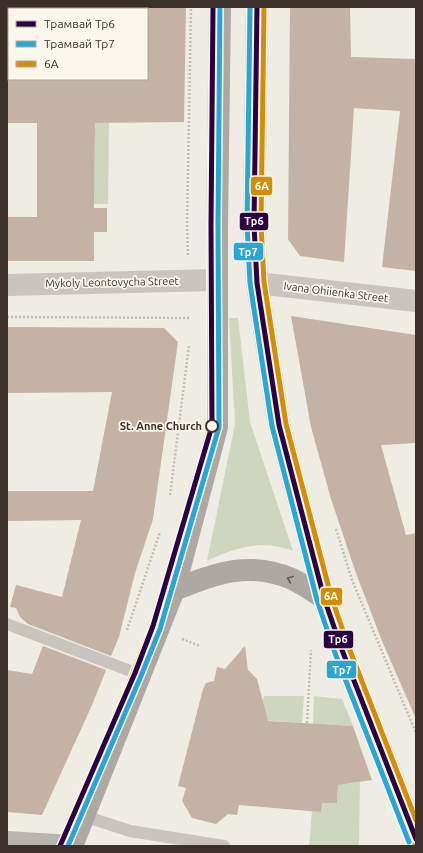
<svg xmlns="http://www.w3.org/2000/svg" width="423" height="853" font-family="Ubuntu,sans-serif">
<rect width="100%" height="100%" fill="#efece4"/>
<!-- green -->
<g fill="#ced7be">
<path d="M 95,123 L 109,123 L 108,204 L 94,204 Z"/>
<path d="M 229,318 L 238,318 L 250,422 L 293,551 C 263,539 235,547 207,561 L 235,424 Z"/>
<path d="M 264,696 L 304,696 L 302,723 L 258,720 Z"/>
<path d="M 314,696 L 342,699 L 353,726 L 313,724 Z"/>
<path d="M 360,782 L 359,846 L 309,846 L 312,811 L 321,812 L 322,803 L 337,803 L 338,785 Z"/>
</g>
<!-- building -->
<g fill="#c4b2a5">
<path d="M 147,7 L 186,7 L 184,122 L 95,123 L 94,208 L 107,208 L 107,232 L 94,232 L 94,261 L 7,261 L 7,217 L 37,217 L 37,123 L 7,123 L 7,79 L 147,79 Z"/>
<path d="M 290,7 L 350,7 L 351,57 L 416,59 L 416,271 L 382,267 L 400,111 L 354,108 L 344,262 L 300,256 L 288,239 Z"/>
<path d="M 291,316 L 416,335 L 416,443 L 381,445 L 406,535 L 416,533 L 416,719 L 382,641 L 357,576 L 331,499 L 311,427 Z"/>
<path d="M 7,327 L 164,328 L 178,342 L 153,519 L 135,573 L 119,637 L 111,656 L 28,624 L 20,617 L 16,608 L 10,607 L 16,585 L 62,597 L 81,520 L 7,521 L 7,491 L 93,491 L 112,392 L 7,393 Z"/>
<path d="M 43,646 L 106,670 L 92,705 L 42,815 L 7,812 L 7,670 L 32,674 Z"/>
<path d="M 245,646 L 248,670 L 257,679 L 268,721 L 353,726 L 372,780 L 338,785 L 337,803 L 322,803 L 321,812 L 239,805 L 237,815 L 228,814 L 216,824 L 192,818 L 182,801 L 186,788 L 178,786 L 203,689 L 206,683 L 214,681 L 217,667 L 225,669 Z"/>
</g>
<g fill="none" stroke-linecap="round" stroke-linejoin="round">
<!-- path -->
<g stroke="#c2bcb5" stroke-width="2.5" stroke-dasharray="2 2" stroke-linecap="butt">
<path d="M 188,255 L 187,225 L 191,7"/>
<path d="M 7,317 L 190,318"/>
<path d="M 170,495 L 189,345"/>
<path d="M 336,529 L 352,580 L 416,733"/>
<path d="M 127,630 L 160,532"/>
<path d="M 182,639 L 200,646"/>
<path d="M 242,657 L 243,648"/>
<path d="M 307,723 L 311,650"/>
</g>
<!-- lane -->
<g stroke="#c9c4bd" stroke-width="12">
<path d="M 7,624 L 141,675"/>
<path d="M 84,816 L 130,831 L 224,846"/>
</g>
<!-- street -->
<g stroke="#c9c4bd" stroke-width="22">
<path d="M 257,283 L 416,301"/>
<path d="M 7,285 L 216,280"/>
</g>
<!-- secondary -->
<path stroke="#b9b4ad" stroke-width="22" d="M 7,842 L 72,846"/>
<!-- primary -->
<g stroke="#aea8a2" stroke-width="22">
<path d="M 257,7 L 254,225 L 257,283 L 279,425 L 324,598 L 342,650 L 416,839"/>
<path d="M 174,590 C 215,574 248,560 292,579 C 303,584 314,592 324,598"/>
<path d="M 72,846 L 174,590 L 217,427 L 217,224 L 220,7"/>
</g>
<defs>
<g id="bus-1">
<path d="M 264,7 L 261,225 L 264,282 L 286,424 L 331,596 L 349,648 L 416,820"/>
<path d="M 65,843 L 167,588 L 210,426 L 210,224 L 213,7"/>
</g>
</defs>
<!-- bus-1 casing -->
<use href="#bus-1" stroke="#fbf6ec" stroke-width="8"/>
<!-- bus-1 -->
<use href="#bus-1" stroke="#d18f08" stroke-width="5"/>
<defs>
<g id="tram-1">
<path d="M 257,7 L 254,225 L 257,283 L 279,425 L 324,598 L 342,650 L 416,839"/>
<path d="M 60,846 L 135,673 L 153,626 L 212,426 L 211,224 L 213,7"/>
</g>
<g id="tram-2">
<path d="M 250,7 L 247,225 L 250,283 L 272,426 L 317,600 L 335,653 L 409,842"/>
<path d="M 68,846 L 141,676 L 160,629 L 219,427 L 218,224 L 220,7"/>
</g>
</defs>
<!-- tram-1 casing -->
<use href="#tram-1" stroke="#fbf6ec" stroke-width="8"/>
<!-- tram-2 casing -->
<use href="#tram-2" stroke="#fbf6ec" stroke-width="8"/>
<!-- tram-1 -->
<use href="#tram-1" stroke="#2b0141" stroke-width="5"/>
<!-- tram-2 -->
<use href="#tram-2" stroke="#27a7d1" stroke-width="5"/>
</g>
<!-- one-way arrows -->
<defs><path id="oneway-chevron" d="M-2-3.5L2.5 0L-2 3.5" fill="none" stroke-width="1.6" stroke-linecap="round" stroke-linejoin="round"/></defs>
<use stroke="#635b54" href="#oneway-chevron" transform="translate(290 579) rotate(-157)"/>
<!-- markers -->
<circle fill="#fbf6ec" stroke="#3b312a" stroke-width="2" cx="212" cy="426" r="6"/>
<g text-anchor="middle" stroke-width="3.5" stroke-linejoin="round" paint-order="stroke">
<!-- street labels -->
<g font-size="11" fill="#3b312a" stroke="#fbf6ec">
<text transform="translate(112 282) rotate(-1)" y="4">Mykoly Leontovycha Street</text>
<text transform="translate(336 292) rotate(7)" y="4">Ivana Ohiienka Street</text>
</g>
<!-- stop labels -->
<g font-size="11" font-weight="bold" fill="#3b312a" stroke="#fbf6ec" text-anchor="end">
<text x="202" y="430">St. Anne Church</text>
</g>
</g>
<g stroke="#fbf6ec" stroke-width="1.5">
<rect x="250" y="176" width="23" height="20" rx="4" fill="#d18f08"/>
<rect x="239" y="212" width="30" height="19" rx="4" fill="#2b0141"/>
<rect x="233" y="242" width="31" height="19" rx="4" fill="#27a7d1"/>
<rect x="320" y="587" width="23" height="19" rx="4" fill="#d18f08"/>
<rect x="323" y="630" width="31" height="19" rx="4" fill="#2b0141"/>
<rect x="326" y="660" width="31" height="19" rx="4" fill="#27a7d1"/>
</g>
<g font-size="11" text-anchor="middle" font-weight="bold" fill="#fff">
<text x="262" y="190">6А</text>
<text x="254" y="225">Тр6</text>
<text x="248" y="256">Тр7</text>
<text x="331" y="600">6А</text>
<text x="338" y="643">Тр6</text>
<text x="342" y="674">Тр7</text>
</g>
<!-- border -->
<rect width="423" height="853" fill="none" stroke="#3b312a" stroke-width="16"/>
<!-- legend -->
<rect x="8" y="8" width="140" height="72" fill="#fbf6ec" stroke="#aea79e"/>
<rect x="16" y="21" width="20" height="6" fill="#2b0141" stroke="#aea79e"/>
<text x="44" y="28" font-size="12" fill="#3b312a">Трамвай Тр6</text>
<rect x="16" y="41" width="20" height="6" fill="#27a7d1" stroke="#aea79e"/>
<text x="44" y="48" font-size="12" fill="#3b312a">Трамвай Тр7</text>
<rect x="16" y="61" width="20" height="6" fill="#d18f08" stroke="#aea79e"/>
<text x="44" y="68" font-size="12" fill="#3b312a">6А</text>
</svg>
